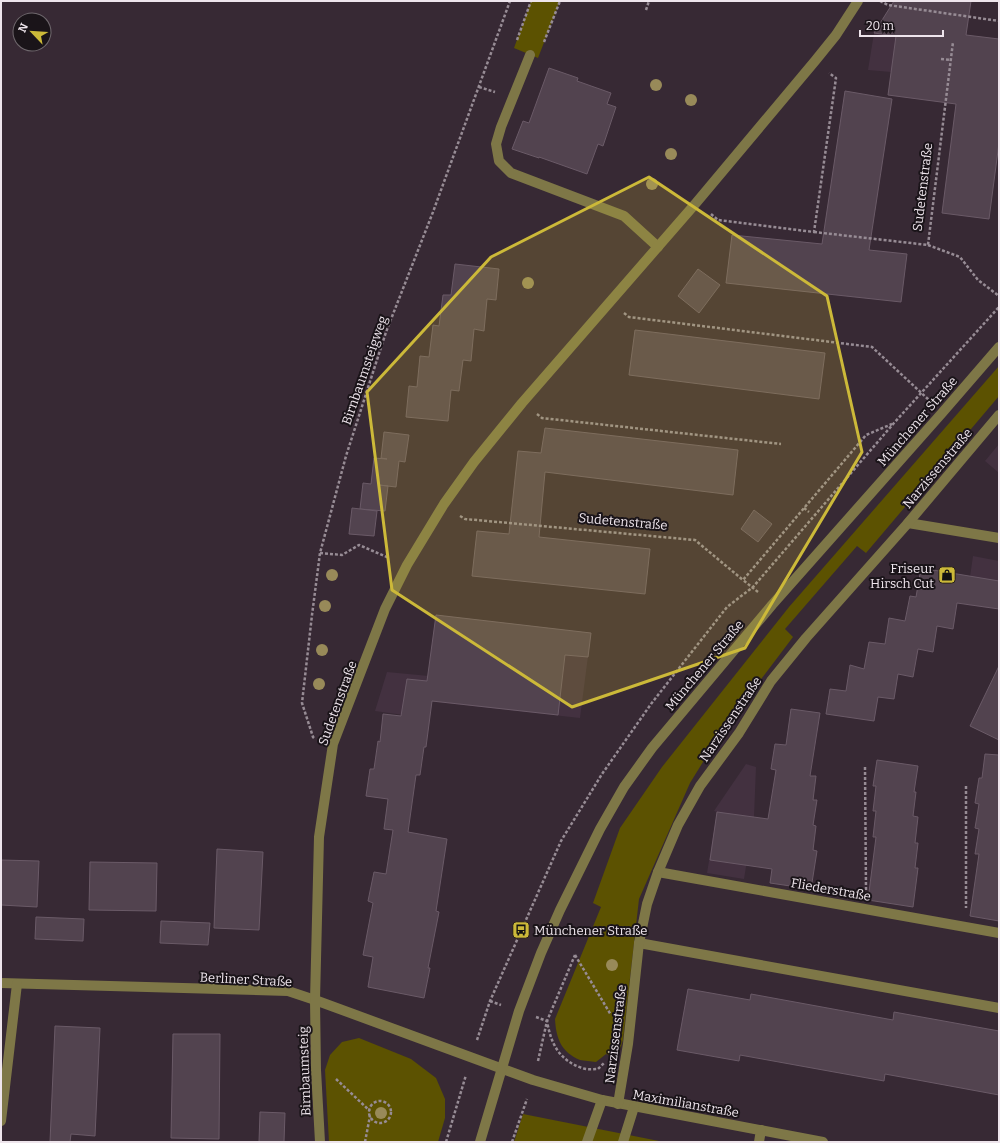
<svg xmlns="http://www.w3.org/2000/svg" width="1000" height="1143" font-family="Bitter,serif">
<rect width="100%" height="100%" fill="#372934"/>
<!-- built -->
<g fill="#433140">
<path d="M 887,13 L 937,101 L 888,95 L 891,72 L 868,70 L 874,33 Z"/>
<path d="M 999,444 L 999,473 L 985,461 Z"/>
<path d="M 973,556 L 999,561 L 999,609 L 966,605 Z"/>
<path d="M 436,615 L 591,633 L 580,718 L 427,701 L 425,718 L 375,711 L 387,672 L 429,676 Z"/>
<path d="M 746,764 L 756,767 L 754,817 L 744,879 L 707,873 L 717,812 L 714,811 Z"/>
</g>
<!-- green -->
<g fill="#5c5201">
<path d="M 531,1 L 560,1 L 538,58 L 514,48 Z"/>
<path d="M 999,366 L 999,396 L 866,553 L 857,546 L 785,629 L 793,637 L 724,728 L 690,783 L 639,899 L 623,1040 L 617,1059 L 606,1054 L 596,1062 C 591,1061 584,1061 580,1060 C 561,1052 556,1038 555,1019 L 601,907 L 593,903 L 620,828 L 662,767 L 789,607 Z"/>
<path d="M 359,1038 L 411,1059 L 436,1078 L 445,1099 L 445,1118 L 438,1142 L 329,1142 L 325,1070 L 330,1055 L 342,1042 Z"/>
<path d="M 523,1114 L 664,1142 L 514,1142 Z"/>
</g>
<!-- building -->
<g fill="#52434f" stroke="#6a5a67">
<path d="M 894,1 L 971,1 L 966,35 L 999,39 L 999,143 L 989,219 L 942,213 L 956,104 L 888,95 L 896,36 L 874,33 Z"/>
<path d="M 549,68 L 578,78 L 577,81 L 611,93 L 607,104 L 616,107 L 603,146 L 598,144 L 587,174 L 539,157 L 539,158 L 512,149 L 523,121 L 529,123 Z"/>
<path d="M 845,91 L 892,99 L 869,250 L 907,254 L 901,302 L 726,283 L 732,235 L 822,244 Z"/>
<path d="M 455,264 L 499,269 L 496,300 L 487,299 L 484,331 L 474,329 L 471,361 L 463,360 L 459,391 L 451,390 L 448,421 L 406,417 L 409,386 L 417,387 L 420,356 L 429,357 L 433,325 L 439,326 L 443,295 L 451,295 Z"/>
<path d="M 698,269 L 720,285 L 699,313 L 678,296 Z"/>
<path d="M 635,330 L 825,353 L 819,399 L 629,375 Z"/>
<path d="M 545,428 L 738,450 L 733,495 L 545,472 L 539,537 L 650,549 L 645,594 L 472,576 L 477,531 L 509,534 L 518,451 L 541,453 Z"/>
<path d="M 384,432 L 409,435 L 405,462 L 399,461 L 396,487 L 379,485 L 388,486 L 385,511 L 360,509 L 363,483 L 371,484 L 374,458 L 387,459 L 381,458 Z"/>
<path d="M 352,508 L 377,511 L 374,536 L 349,534 Z"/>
<path d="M 754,510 L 772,524 L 758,542 L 741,529 Z"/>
<path d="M 921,568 L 999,581 L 999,609 L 957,603 L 953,629 L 937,626 L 933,652 L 918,649 L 913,677 L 898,674 L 894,699 L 878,697 L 874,721 L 826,714 L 830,689 L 846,691 L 850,665 L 864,669 L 869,642 L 885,644 L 889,618 L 905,621 L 910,596 L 916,597 Z"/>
<path d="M 436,615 L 591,633 L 588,657 L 565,655 L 558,715 L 432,701 L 426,747 L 424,747 L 420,775 L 416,775 L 408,832 L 447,839 L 436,911 L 439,912 L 428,968 L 430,968 L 424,998 L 368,987 L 373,957 L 363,955 L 373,903 L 368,901 L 374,872 L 386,874 L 393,830 L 384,829 L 388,799 L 366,796 L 370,769 L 374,769 L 378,741 L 380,742 L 383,714 L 401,716 L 407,679 L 427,681 Z"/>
<path d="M 999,666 L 999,740 L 970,726 Z"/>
<path d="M 791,709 L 820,713 L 810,776 L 816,776 L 813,800 L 817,800 L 813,825 L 816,826 L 813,850 L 817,851 L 811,889 L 770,883 L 772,869 L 710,860 L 717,812 L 768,819 L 776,770 L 771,769 L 775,744 L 786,745 Z"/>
<path d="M 985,754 L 999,755 L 999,921 L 970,916 L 979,854 L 975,854 L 979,829 L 975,828 L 979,804 L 975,803 L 979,778 L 982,778 Z"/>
<path d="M 877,760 L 918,766 L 914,792 L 916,792 L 913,816 L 918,817 L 915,843 L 918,843 L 915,868 L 918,868 L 913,907 L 868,900 L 876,837 L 873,837 L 876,811 L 873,811 L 876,786 L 873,786 Z"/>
<path d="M 217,849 L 263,852 L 259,930 L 214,928 Z"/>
<path d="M 1,860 L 39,861 L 37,907 L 1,905 Z"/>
<path d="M 90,862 L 157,863 L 156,911 L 89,910 Z"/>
<path d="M 36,917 L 84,919 L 83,941 L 35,939 Z"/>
<path d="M 161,921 L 210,923 L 208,945 L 160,943 Z"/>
<path d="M 688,989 L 750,1000 L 751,994 L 893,1020 L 894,1012 L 999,1031 L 999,1095 L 885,1074 L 884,1081 L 740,1055 L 739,1061 L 677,1050 Z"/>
<path d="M 55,1026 L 100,1028 L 95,1136 L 71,1134 L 70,1142 L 50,1142 Z"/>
<path d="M 173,1034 L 220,1034 L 219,1139 L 171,1138 Z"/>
<path d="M 260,1112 L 285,1113 L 284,1142 L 259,1142 Z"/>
</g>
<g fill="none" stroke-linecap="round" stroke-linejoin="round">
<!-- path -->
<g stroke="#978c95" stroke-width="2.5" stroke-dasharray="3 2" stroke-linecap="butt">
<path d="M 880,1 L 888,5 L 999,21"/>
<path d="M 646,10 L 649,1"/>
<path d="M 517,40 L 531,1"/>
<path d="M 544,42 L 560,1"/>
<path d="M 941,59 L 951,60"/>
<path d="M 479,87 L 495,92"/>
<path d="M 711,214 L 718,220 L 814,232 L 836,78 L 829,73"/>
<path d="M 814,232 L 928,245 L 953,42"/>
<path d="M 928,245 L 960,257 L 978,280 L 999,296"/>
<path d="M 624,313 L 629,317 L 872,347 L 929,400"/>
<path d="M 537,414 L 542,418 L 781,444"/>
<path d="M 804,508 L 809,512"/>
<path d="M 460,516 L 465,519 L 695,540 L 743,580"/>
<path d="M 320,553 L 342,555 L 359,545 L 389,558"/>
<path d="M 758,592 L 743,580 L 866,435 L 892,424"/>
<path d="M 314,738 L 313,737 L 302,703 L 312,615 L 320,553 L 346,456 L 386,332 L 433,212 L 510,1"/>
<path d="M 865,767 L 866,890"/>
<path d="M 966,786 L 966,908"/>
<path d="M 575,955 L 611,1015"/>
<path d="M 490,1001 L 501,1005"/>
<path d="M 536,1017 L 547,1021 C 551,1044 559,1060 582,1068 C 587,1070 593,1069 598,1069 L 604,1063"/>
<path d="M 477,1040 L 490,1001 L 561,841 L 602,774 L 651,704 L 727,607 L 753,587 L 894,423 L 999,307"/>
<path d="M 538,1061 L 547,1021 L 575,955"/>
<path d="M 336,1079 L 370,1111"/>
<circle cx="380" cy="1112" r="11"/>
<path d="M 365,1142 L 370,1116"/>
<path d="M 446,1142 L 466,1075"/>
<path d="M 512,1142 L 527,1099"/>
</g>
<!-- minor -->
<g stroke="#7e7747" stroke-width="10">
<path d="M 530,55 L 501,127 L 496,144 L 499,161 L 511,173 L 624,216 L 658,247"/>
<path d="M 908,523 L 999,538"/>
<path d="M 658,872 L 999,933"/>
<path d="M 639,943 L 999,1008"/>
<path d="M 1,983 L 288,991 L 315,1000 L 533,1080 L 602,1100 L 823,1142"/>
<path d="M 618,1104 L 628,1044 L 639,943 L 647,904 L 658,872 L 678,825 L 700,786 L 739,733 L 771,681 L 806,638 L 908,523 L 999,415"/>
<path d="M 1,1121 L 17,984"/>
<path d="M 320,1142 L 316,1070 L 315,1000 L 319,837 L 333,744 L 385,609 L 407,565 L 444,504 L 474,462 L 522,403 L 696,203 L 815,61 L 836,35 L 858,1"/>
<path d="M 480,1142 L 519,1011 L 541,953 L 560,910 L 600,829 L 624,787 L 652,748 L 772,605 L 942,413 L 999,347"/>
<path d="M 587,1142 L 602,1100"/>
<path d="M 623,1142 L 634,1107"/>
<path d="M 759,1142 L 761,1130"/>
</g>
</g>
<!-- trees -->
<g fill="#988a59">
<circle cx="656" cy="85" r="6"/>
<circle cx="691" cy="100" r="6"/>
<circle cx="671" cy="154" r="6"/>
<circle cx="652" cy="184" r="6"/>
<circle cx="528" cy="283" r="6"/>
<circle cx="332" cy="575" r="6"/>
<circle cx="325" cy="606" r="6"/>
<circle cx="322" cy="650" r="6"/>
<circle cx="319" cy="684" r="6"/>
<circle cx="612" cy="965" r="6"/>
<circle cx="381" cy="1113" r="6"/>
</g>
<!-- marked area -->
<path fill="#ccb939" fill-opacity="0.2" stroke="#ccb939" stroke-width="3" stroke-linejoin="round" d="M 649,177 L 827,296 L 862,452 L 745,648 L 572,707 L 392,590 L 367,392 L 491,257 Z"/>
<!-- icons -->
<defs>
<symbol id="shop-square" viewBox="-11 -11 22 22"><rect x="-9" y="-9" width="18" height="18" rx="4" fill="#ccb939" stroke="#1a1419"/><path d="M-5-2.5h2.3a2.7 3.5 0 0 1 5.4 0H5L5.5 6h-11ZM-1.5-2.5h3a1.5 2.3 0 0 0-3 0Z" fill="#111"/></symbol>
<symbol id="bus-square" viewBox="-11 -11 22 22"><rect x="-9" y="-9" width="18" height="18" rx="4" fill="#ccb939" stroke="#1a1419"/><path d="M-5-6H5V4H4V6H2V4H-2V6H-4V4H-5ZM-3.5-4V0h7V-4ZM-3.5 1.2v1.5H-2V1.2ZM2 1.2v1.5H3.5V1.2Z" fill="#111"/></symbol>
</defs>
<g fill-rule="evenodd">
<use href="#shop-square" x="937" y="565" width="20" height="20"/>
<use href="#bus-square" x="511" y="920" width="20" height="20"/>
</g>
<g text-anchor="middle" stroke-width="4" stroke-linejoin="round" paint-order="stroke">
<!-- street labels -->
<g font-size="13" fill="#eee5ec" stroke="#1a1419">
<text transform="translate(922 187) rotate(-83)" y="5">Sudetenstraße</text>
<text transform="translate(364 370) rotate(-71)" y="5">Birnbaumsteigweg</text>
<text transform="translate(917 421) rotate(-49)" y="5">Münchener Straße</text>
<text transform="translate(937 468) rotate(-50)" y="5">Narzissenstraße</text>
<text transform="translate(623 521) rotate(5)" y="5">Sudetenstraße</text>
<text transform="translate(704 665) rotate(-50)" y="5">Münchener Straße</text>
<text transform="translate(337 703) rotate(-70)" y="5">Sudetenstraße</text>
<text transform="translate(730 719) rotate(-56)" y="5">Narzissenstraße</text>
<text transform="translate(831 889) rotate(10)" y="5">Fliederstraße</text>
<text transform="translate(246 979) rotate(3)" y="5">Berliner Straße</text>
<text transform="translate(615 1034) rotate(-83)" y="5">Narzissenstraße</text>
<text transform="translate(304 1071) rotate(-92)" y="5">Birnbaumsteig</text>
<text transform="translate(686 1103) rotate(10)" y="5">Maximilianstraße</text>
</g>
<!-- poi labels -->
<g font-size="13" fill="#eee5ec" stroke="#1a1419" text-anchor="end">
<text x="934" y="573">Friseur<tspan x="934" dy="15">Hirsch Cut</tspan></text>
<text x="534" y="935" text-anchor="start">Münchener Straße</text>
</g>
</g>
<!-- border -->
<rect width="1000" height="1143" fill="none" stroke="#eee5ec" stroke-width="4"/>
<!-- north arrow -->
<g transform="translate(32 32) rotate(295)"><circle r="19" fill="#1a1419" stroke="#6f686d"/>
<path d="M0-3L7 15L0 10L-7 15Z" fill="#ccb939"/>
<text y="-6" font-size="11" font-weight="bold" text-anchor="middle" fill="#eee5ec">N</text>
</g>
<!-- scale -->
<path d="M860 30v6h83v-6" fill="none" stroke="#eee5ec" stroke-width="2"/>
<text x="866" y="30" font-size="12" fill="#eee5ec" stroke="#1a1419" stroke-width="3" paint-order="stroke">20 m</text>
</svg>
